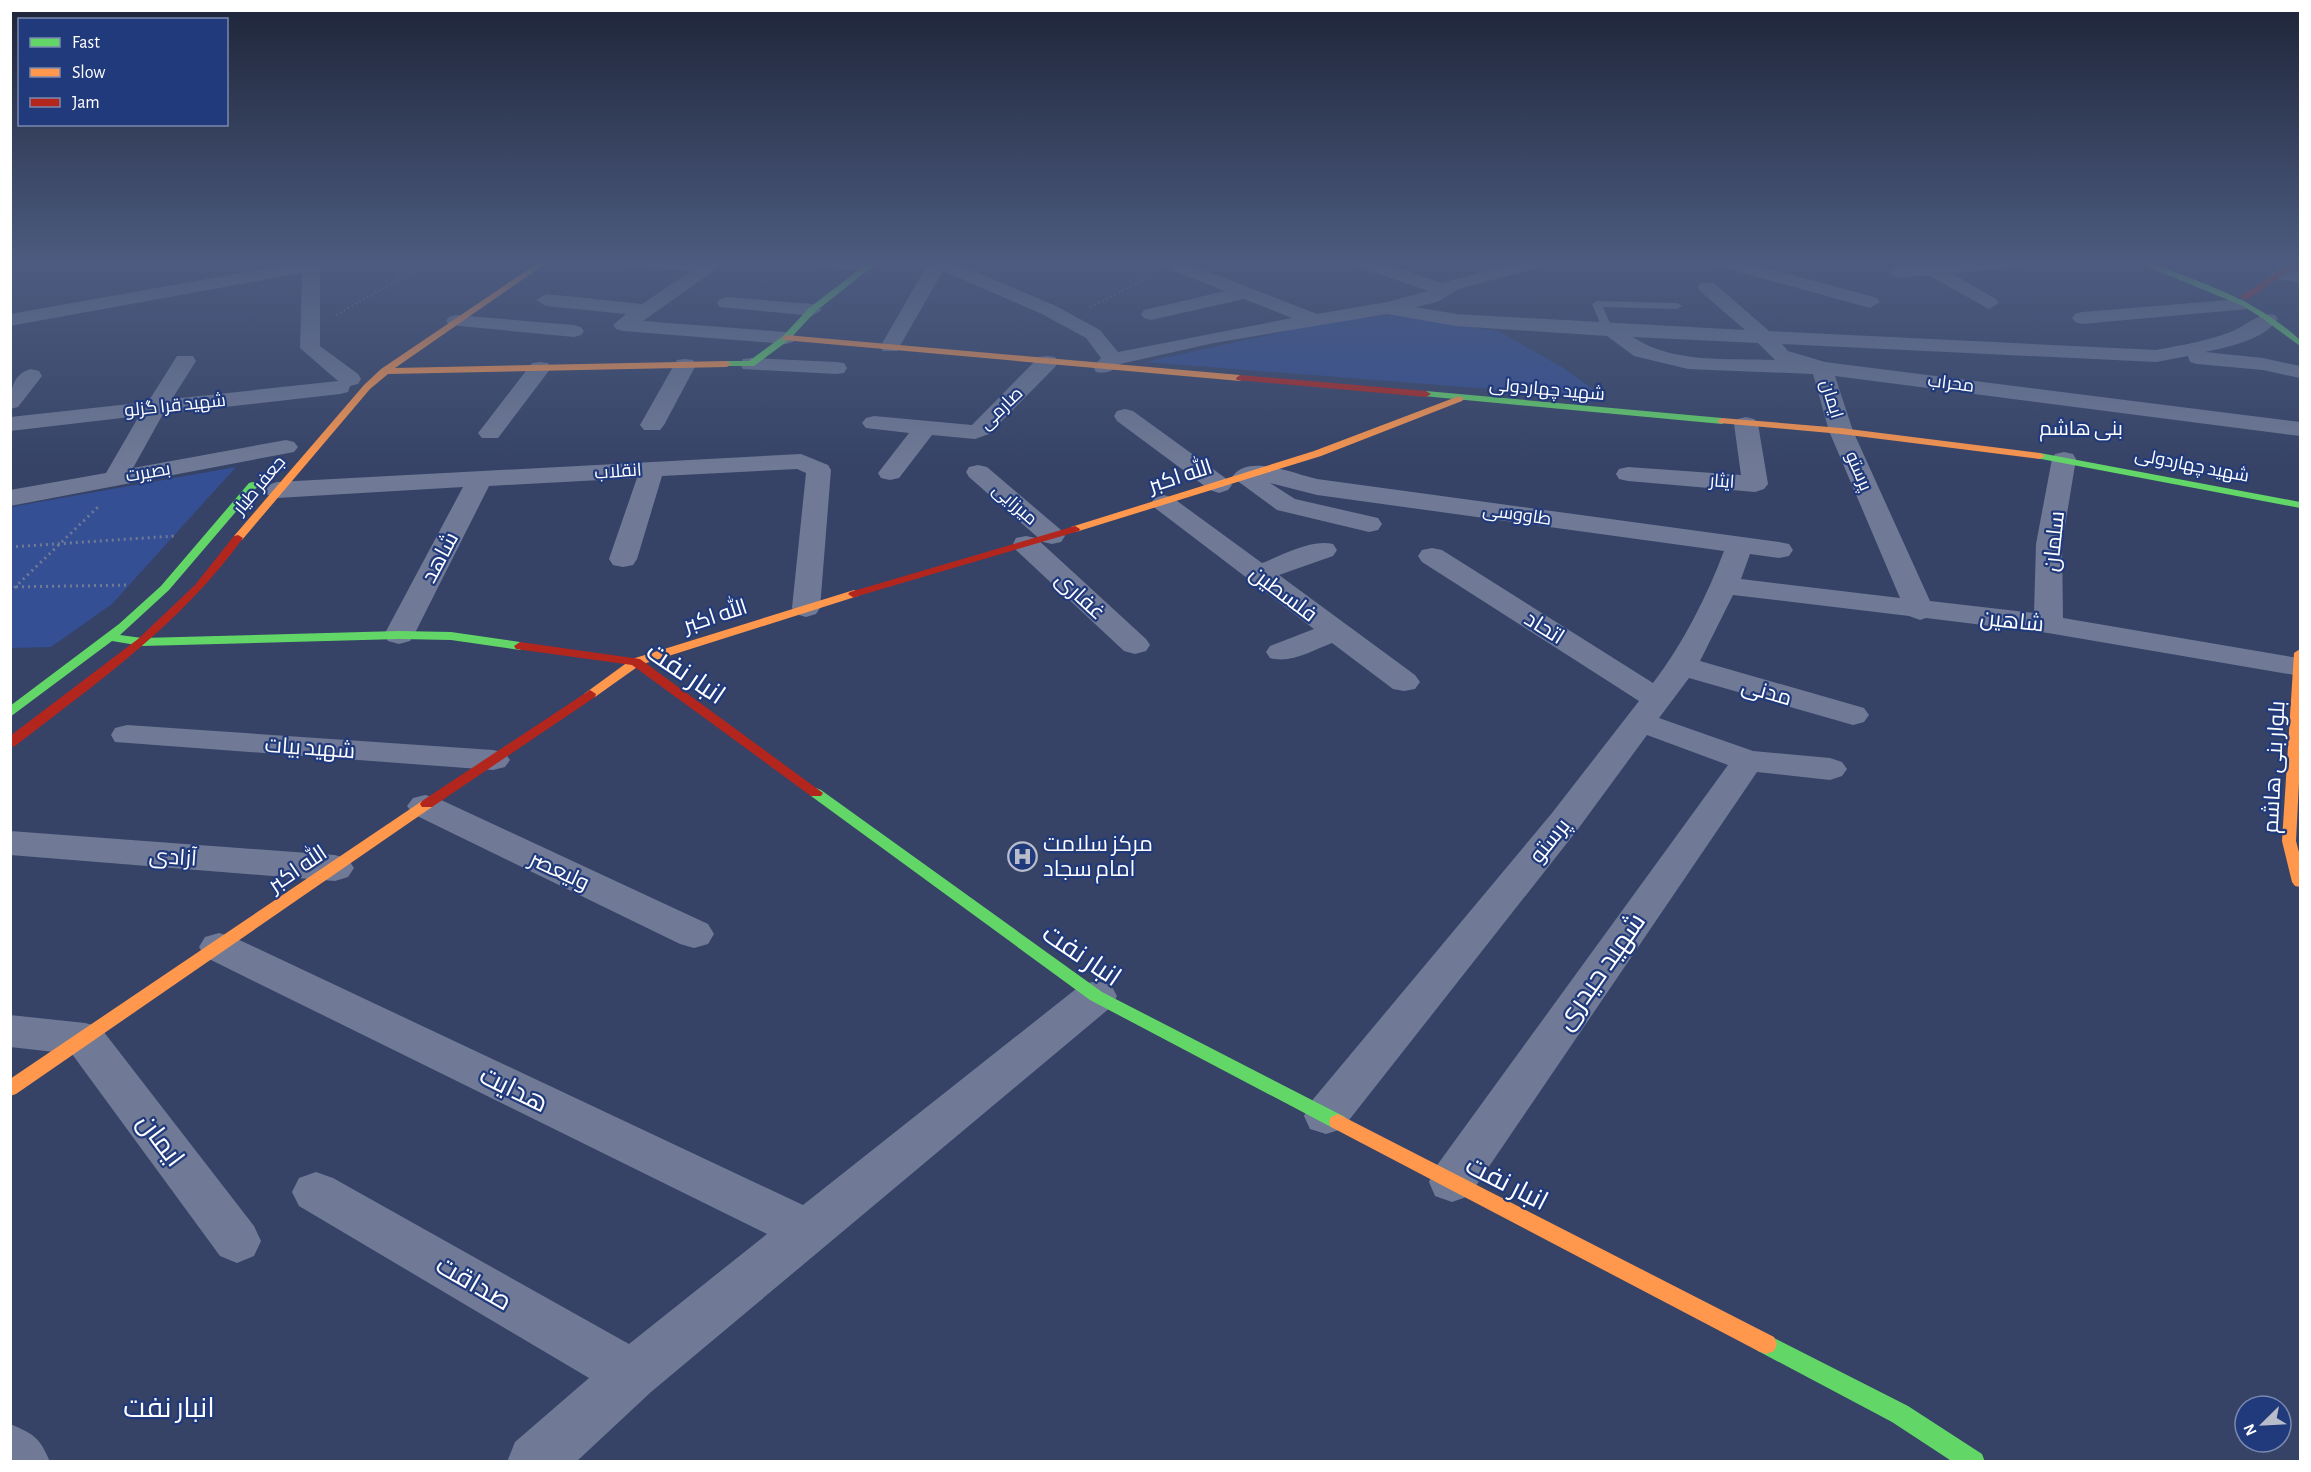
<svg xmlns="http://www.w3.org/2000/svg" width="2311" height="1472" font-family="'Alegreya Sans',Cairo,sans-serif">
<rect width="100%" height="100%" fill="#364367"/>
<!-- green -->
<g fill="#344f93">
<path d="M 1390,315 L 1498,331 L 1562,367 L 1606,398 L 1145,362 L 1328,322 Z"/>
<path d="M 236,467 L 112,604 L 51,647 L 11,648 L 11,507 Z"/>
</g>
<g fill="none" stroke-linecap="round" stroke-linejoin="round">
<!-- path-far1 -->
<g stroke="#707a96" stroke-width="2" stroke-dasharray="1.5 3" stroke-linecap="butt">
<path d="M 1090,307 L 1151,276"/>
<path d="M 336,315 L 429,262"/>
</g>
<!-- path -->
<g stroke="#707a96" stroke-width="3" stroke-dasharray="2 4" stroke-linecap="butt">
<path d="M 10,547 L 174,536"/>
<path d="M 10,587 L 130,585"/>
<path d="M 10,592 L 100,505"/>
</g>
<!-- lane -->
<path fill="#707a96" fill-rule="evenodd" d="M 1597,301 L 1677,303 L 1682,306 L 1677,309 L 1603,307 L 1613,330 L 1608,333 L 1603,330 L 1592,304 Z"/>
<!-- street -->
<g fill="#707a96" fill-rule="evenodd">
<path d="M 303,262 L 317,262 L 320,266 L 320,346 L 358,374 L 361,379 L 358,384 L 350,386 L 348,392 L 340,394 L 163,414 L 133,468 L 286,440 L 294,442 L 298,447 L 294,452 L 10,506 L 10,490 L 106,473 L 139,416 L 10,431 L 10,417 L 148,402 L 177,356 L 193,356 L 196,361 L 172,399 L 338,381 L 300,348 L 302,273 L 10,326 L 10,314 Z"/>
<path d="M 621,262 L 726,262 L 643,321 L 786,332 L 793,334 L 796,338 L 793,342 L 786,344 L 623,331 L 616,329 L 613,325 L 626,314 L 546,306 L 536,300 L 546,294 L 642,304 L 691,271 L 630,267 Z"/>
<path d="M 813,262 L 877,262 L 879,265 C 873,274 819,270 813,262 Z"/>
<path d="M 929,262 L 953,262 L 1056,306 L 1100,330 L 1118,352 L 1292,318 L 1244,299 L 1151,320 L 1144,318 L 1141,314 L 1144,310 L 1225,291 L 1161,266 L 1158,262 L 1183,262 L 1317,314 L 1387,302 L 1428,291 L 1356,266 L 1353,262 L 1380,262 L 1442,283 L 1517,262 L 1547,262 L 1544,266 L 1459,289 L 1437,302 L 1416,307 L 1456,314 L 1745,330 L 1700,291 L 1698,287 L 1700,283 L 1714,283 L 1769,331 L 2156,350 C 2182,345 2208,341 2233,331 C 2247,325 2260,311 2275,315 L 2278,319 C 2264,340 2228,347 2205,352 L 2263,358 L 2300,366 L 2300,378 L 2263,370 L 2197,364 L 2190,362 L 2188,356 L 2156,362 L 1782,344 L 1788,351 L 1825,362 L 2300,422 L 2300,436 L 1835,376 L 1853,431 L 1930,601 L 2034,613 L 2036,544 L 2052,459 L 2055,454 L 2064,452 L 2073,454 L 2076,459 L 2062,544 L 2063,618 L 2298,658 L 2300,658 L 2300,676 L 2048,633 L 1926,618 L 1920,620 L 1909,616 L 1733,595 L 1700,661 L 1864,708 L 1869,715 L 1864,722 L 1853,725 L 1689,678 L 1659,718 L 1753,751 L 1830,758 L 1842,762 L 1847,769 L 1842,776 L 1830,780 L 1757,772 L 1469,1196 L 1452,1202 L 1435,1196 L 1429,1182 L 1435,1168 L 1728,765 L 1647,735 L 1578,829 L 1342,1129 L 1326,1134 L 1310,1129 L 1304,1116 L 1310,1103 L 1552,813 L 1639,701 L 1422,562 L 1418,556 L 1422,550 L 1432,548 L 1442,550 L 1653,683 C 1683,644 1707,596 1724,551 L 1317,495 L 1270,483 L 1295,499 L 1378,518 L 1382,524 L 1378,530 L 1369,532 L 1277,510 L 1232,477 C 1248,453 1293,474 1317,479 L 1779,542 L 1789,544 L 1793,550 L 1789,556 L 1779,558 L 1750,554 L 1741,579 L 1900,598 L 1829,431 L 1813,374 L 1688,369 L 1634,356 L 1607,336 L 1456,326 L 1387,314 L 1214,343 L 1120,364 C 1112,371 1108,374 1096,372 L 1093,367 L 1101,358 L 1086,338 L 1042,314 L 943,271 L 897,351 L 883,351 L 880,347 ZM 1633,337 L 1758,343 L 1775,360 C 1728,358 1673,364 1633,337 Z"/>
<path d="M 1715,262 L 1745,262 L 1877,298 L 1880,302 L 1870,308 L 1718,266 Z"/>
<path d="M 1954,262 L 2032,262 L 2023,267 L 1951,273 L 1996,299 L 1999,303 L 1989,309 L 1928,275 L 1898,278 L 1889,272 L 1898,266 Z"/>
<path d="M 2280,268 L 2300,273 L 2300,283 L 2273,278 L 2271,274 Z"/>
<path d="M 727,297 L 812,304 L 822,310 L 812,316 L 720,307 L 717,303 L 720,299 Z"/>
<path d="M 2241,299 L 2251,305 L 2248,309 L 2082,324 L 2075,322 L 2072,318 L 2075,314 L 2082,312 Z"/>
<path d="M 456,315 L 574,325 L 581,327 L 584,331 L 581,335 L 574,337 L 449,325 L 446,321 L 449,317 Z"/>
<path d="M 1047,356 L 1055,357 L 1058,362 L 1055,367 L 989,434 L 975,439 L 932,435 L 899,478 L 890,480 L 881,478 L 878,473 L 909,433 L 866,428 L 862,423 L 866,418 L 874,416 L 972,425 L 1039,357 Z"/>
<path d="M 751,358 L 836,362 L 844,363 L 847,368 L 844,373 L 836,374 L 743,369 L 740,364 L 743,359 Z"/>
<path d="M 685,359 L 693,360 L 696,365 L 664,425 L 660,430 L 644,430 L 640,425 L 674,365 L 677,360 Z"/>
<path d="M 540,362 L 548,363 L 551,368 L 498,438 L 482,438 L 478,433 L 482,428 L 532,363 Z"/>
<path d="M 31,369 L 39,371 L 42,376 L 18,407 L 10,409 C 10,392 12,374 31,369 Z"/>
<path d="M 1125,409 L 1133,411 L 1228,480 L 1232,485 L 1228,490 L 1219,493 L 1210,490 L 1117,421 L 1114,416 L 1117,411 Z"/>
<path d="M 1746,417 L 1754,419 L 1758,424 L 1768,484 L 1764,489 L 1755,492 L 1628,481 L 1619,479 L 1616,474 L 1619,469 L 1628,467 L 1741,475 L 1734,424 L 1738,419 Z"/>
<path d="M 801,454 L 828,465 L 831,470 L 820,608 L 816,614 L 806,617 L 796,614 L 792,608 L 806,473 L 797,469 L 662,476 L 637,559 L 633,565 L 623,567 L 613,565 L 609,559 L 637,478 L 489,486 L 414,635 L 410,641 L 399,644 L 388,641 L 384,635 L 463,487 L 277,498 L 268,495 L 264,490 L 268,485 L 277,482 Z"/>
<path d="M 978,465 L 987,467 L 1061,530 L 1065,536 L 1061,542 L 1052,544 L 1043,542 L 969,477 L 966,472 L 969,467 Z"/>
<path d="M 1164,495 L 1173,498 L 1262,563 C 1283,555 1311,539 1333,544 L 1337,550 L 1333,556 L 1279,575 L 1415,675 L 1420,682 L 1415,689 L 1404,691 L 1393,689 L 1332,643 C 1313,650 1291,664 1270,658 L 1266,652 L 1270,646 L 1314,629 L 1155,508 L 1151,503 L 1155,498 Z"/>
<path d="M 1026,536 L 1036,538 L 1146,639 L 1150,645 L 1146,651 L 1135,654 L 1124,651 L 1016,550 L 1013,544 L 1016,538 Z"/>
<path d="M 127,725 L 493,750 L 505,753 L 510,760 L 505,767 L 493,770 L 115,742 L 111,735 L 115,728 Z"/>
<path d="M 425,795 L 437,798 L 708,924 L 714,934 L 708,944 L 694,948 L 680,944 L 413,814 L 407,806 L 413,798 Z"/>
<path d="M 10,831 L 335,855 L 348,859 L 354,868 L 348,877 L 335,881 L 10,855 Z"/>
<path d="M 219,933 L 233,937 L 803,1205 L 1081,985 L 1096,981 L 1111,985 L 1117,996 L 1111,1007 L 651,1392 L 576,1462 L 507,1462 L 515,1442 L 589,1378 L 299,1206 L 292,1192 L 299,1178 L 316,1172 L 333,1178 L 629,1344 L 767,1234 L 205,957 L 199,947 L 205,937 Z"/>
<path d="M 10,1015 L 85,1023 L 100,1027 L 254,1226 L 261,1241 L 254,1256 L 237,1263 L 220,1256 L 72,1054 L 10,1047 Z"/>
<path d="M 10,1424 C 34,1434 40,1438 50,1462 L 10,1462 Z"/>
</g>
<!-- fast -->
<g fill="#63d668" fill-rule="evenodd">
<path d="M 869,262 L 878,262 L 815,312 L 789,340 L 754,366 L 724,366 L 724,362 L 727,361 L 749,361 L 783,336 L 809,308 Z"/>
<path d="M 2136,262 L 2147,262 C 2201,282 2257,300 2300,340 L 2300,346 L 2262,318 L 2243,306 Z"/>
<path d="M 1426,391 L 1722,418 L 1727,421 L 1722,424 L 1423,396 L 1423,392 Z"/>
<path d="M 2040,453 L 2300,502 L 2300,508 L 2036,458 L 2035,456 Z"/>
<path d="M 253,482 L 257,483 L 257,487 L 169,590 L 120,635 L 142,638 L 399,631 L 451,632 L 520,642 L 526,646 L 520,650 L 451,640 L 399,639 L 142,646 L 112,641 L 10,717 L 10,706 L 119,624 L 161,586 L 249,483 Z"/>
<path d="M 816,788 L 821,790 L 1102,992 L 1345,1117 L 1347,1122 L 1345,1127 L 1338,1130 L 1331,1127 L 1090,1000 L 811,796 L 809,793 Z"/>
<path d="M 1766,1334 L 1908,1406 L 1982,1454 L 1985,1462 L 1953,1462 L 1892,1422 L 1758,1351 L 1755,1344 L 1758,1337 Z"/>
</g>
<!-- slow -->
<g fill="#ff974d" fill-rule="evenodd">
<path d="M 539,262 L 548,262 L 395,368 L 727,361 L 731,364 L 727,367 L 388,374 L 370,389 L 242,540 L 234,540 L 234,536 L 364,385 L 381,369 Z"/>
<path d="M 786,335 L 1240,375 L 1244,378 L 1240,381 L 783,340 L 782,338 Z"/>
<path d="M 1459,396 L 1464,399 L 1462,401 L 1321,456 L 1079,531 L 1075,532 L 1070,529 L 1071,527 L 1314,451 Z"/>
<path d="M 1722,418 L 1841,428 L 2040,453 L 2045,456 L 2040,459 L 1841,434 L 1719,423 L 1717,421 Z"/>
<path d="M 854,590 L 860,594 L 858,596 L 640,665 L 595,697 L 590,698 L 584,694 L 632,659 Z"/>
<path d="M 2300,649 L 2300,763 L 2296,841 L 2300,856 L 2300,887 L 2295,886 L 2292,882 L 2282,841 L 2294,653 Z"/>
<path d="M 427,799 L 432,801 L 434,804 L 432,807 L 16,1094 L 10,1096 L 10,1079 L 422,801 Z"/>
<path d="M 1338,1114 L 1774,1337 L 1777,1344 L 1774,1351 L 1766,1354 L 1758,1351 L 1331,1127 L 1329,1122 L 1331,1117 Z"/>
</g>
<!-- jam -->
<g fill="#b3261e" fill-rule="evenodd">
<path d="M 2293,262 L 2300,264 L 2248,299 L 2242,299 L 2242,295 Z"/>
<path d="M 1240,375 L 1426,391 L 1431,394 L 1426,397 L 1237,380 L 1236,378 Z"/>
<path d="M 1075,526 L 1080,529 L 1079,531 L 858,596 L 854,598 L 848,594 L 850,592 Z"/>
<path d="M 238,535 L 243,538 C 180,625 99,681 15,746 L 10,747 L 10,736 L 138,639 L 195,585 L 234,536 Z"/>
<path d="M 520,642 L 640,659 L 823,793 L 821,796 L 811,796 L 632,665 L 516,649 L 514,646 Z"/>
<path d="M 590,690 L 596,694 L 595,697 L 432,807 L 422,807 L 420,804 L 422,801 Z"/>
</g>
</g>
<!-- sky -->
<linearGradient id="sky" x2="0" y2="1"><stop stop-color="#1e2539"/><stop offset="0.56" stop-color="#4c5b7f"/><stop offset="1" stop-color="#4c5b7f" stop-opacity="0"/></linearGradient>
<rect width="2311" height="468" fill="url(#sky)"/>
<!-- icons -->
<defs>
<symbol id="hospital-ring" viewBox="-11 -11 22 22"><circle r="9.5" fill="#213a7c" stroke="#b9bdca" stroke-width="1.5"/><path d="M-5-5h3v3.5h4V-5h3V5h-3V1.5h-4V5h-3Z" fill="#b9bdca"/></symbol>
</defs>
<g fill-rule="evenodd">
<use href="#hospital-ring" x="1006" y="840" width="33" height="33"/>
</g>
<g text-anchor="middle" stroke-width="4.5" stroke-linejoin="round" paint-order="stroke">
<!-- far-street labels -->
<g font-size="18" fill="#fff" stroke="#213a7c">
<text transform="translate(1951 383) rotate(7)" y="6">محراب</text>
<text transform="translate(1547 389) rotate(5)" y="6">شهید چهاردولی</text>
<text transform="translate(1832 399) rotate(73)" y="6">ایمان</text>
<text transform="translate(175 405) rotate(-6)" y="6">شهید قرا گزلو</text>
<text transform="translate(1001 408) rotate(-44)" y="6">صارمی</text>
<text transform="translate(2192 465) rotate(11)" y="6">شهید چهاردولی</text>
<text transform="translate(618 471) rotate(-4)" y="6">انقلاب</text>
<text transform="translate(1859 471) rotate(67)" y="6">پرستو</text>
<text transform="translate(148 472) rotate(-10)" y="6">بصیرت</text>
<text transform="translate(1722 481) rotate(4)" y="6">ایثار</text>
<text transform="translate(259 485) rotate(-50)" y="6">جعفر طیار</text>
<text transform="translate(1015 504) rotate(41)" y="6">میرزایی</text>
<text transform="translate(1517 514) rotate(8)" y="6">طاووسی</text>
</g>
<!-- far-neighbourhood labels -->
<g font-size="20" fill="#fff" stroke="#213a7c">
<text x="2081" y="435">بنی هاشم</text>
</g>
<!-- street labels -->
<g font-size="22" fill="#fff" stroke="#213a7c">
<text transform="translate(1180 475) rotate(-18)" y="8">الله اکبر</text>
<text transform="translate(2053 541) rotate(-84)" y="8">سلمان</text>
<text transform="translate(439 557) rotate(-62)" y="8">شاهد</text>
<text transform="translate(1284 593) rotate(37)" y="8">فلسطین</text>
<text transform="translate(1081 595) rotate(43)" y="8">غفاری</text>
<text transform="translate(715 615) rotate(-18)" y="8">الله اکبر</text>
<text transform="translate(2012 620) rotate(6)" y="8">شاهین</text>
<text transform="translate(1545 627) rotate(32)" y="8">اتحاد</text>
<text transform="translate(1767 691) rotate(16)" y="8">مدنی</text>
<text transform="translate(310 747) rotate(4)" y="8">شهید بیات</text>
<text transform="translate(2273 767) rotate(-87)" y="8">بلوار بنی هاشم</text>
<text transform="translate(1549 840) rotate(-51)" y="8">پرستو</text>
<text transform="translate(173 856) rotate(4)" y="8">آزادی</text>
<text transform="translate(297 868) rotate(-34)" y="8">الله اکبر</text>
<text transform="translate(560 870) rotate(25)" y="8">ولیعصر</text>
</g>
<!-- poi labels -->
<g font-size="22" fill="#fff" stroke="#213a7c" text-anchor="start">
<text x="1043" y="851">مرکز سلامت<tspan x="1043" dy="25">امام سجاد</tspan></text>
</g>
<!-- near-street labels -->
<g font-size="27" fill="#fff" stroke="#213a7c">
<text transform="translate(686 673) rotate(34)" y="9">انبار نفت</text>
<text transform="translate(1082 955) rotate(34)" y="9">انبار نفت</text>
<text transform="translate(1600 971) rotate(-55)" y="9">شهید حیدری</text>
<text transform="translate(514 1089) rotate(26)" y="9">هدایت</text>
<text transform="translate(161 1140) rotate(53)" y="9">ایمان</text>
<text transform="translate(1507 1183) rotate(27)" y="9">انبار نفت</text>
<text transform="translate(474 1283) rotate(30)" y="9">صداقت</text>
</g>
<!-- near-neighbourhood labels -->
<g font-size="28" fill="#fff" stroke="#213a7c">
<text x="169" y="1417">انبار نفت</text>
</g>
</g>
<!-- border -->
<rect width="2311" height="1472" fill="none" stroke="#ffffff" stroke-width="24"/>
<!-- legend -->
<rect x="18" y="18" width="210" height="108" fill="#213a7c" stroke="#7a89b0" stroke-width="1.5"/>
<rect x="30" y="38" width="30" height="9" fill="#63d668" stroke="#7a89b0" stroke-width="1.5"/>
<text x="72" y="48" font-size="18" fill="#ffffff">Fast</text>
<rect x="30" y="68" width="30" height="9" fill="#ff974d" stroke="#7a89b0" stroke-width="1.5"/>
<text x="72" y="78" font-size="18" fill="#ffffff">Slow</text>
<rect x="30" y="98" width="30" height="9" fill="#b3261e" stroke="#7a89b0" stroke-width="1.5"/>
<text x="72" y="108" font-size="18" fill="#ffffff">Jam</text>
<!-- north arrow -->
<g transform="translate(2263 1424) rotate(246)"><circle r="28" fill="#213a7c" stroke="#7a89b0" stroke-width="1.5"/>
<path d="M0-4.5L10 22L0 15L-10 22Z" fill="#b9bdca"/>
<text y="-9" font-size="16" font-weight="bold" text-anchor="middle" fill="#ffffff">N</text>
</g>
</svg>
